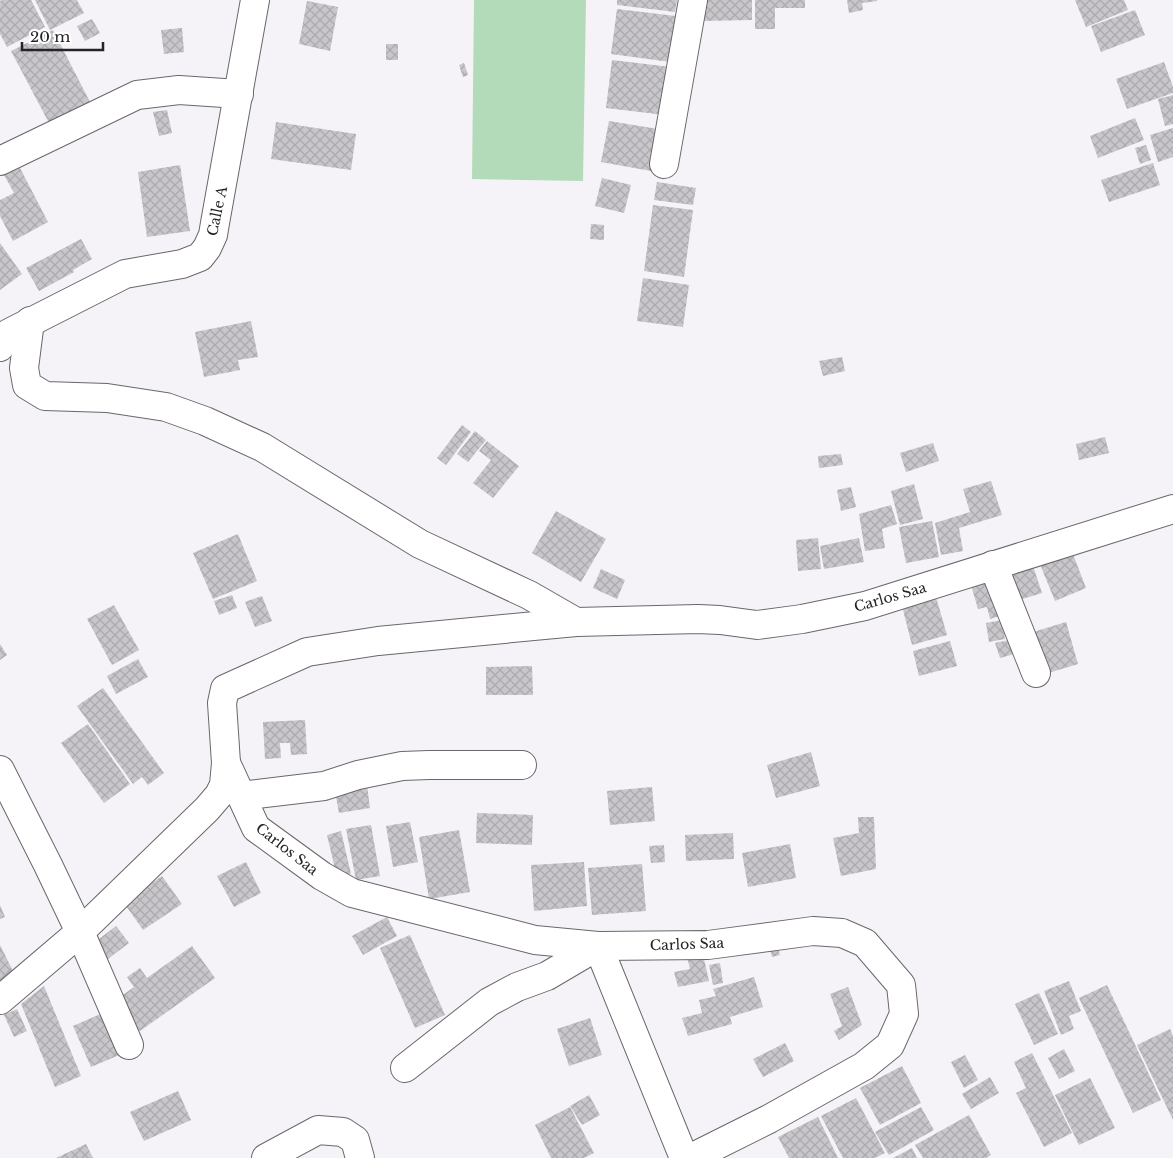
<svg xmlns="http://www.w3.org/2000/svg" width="1173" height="1158" font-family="'Libre Baskerville',serif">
<defs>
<pattern id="building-cross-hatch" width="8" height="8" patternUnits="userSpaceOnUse" patternTransform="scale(1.25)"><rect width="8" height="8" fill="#c8c6ca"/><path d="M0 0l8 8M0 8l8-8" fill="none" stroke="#acaaad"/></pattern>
</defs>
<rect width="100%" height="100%" fill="#f6f3f8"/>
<!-- pitch -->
<path fill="#b3dbb9" d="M 474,0 L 586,0 L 583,181 L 472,179 Z"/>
<!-- building -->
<g fill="url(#building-cross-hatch)">
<path d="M 2,0 L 31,0 L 45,27 L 7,47 L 0,34 L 0,1 Z"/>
<path d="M 35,0 L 77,0 L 84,13 L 50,30 Z"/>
<path d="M 617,0 L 677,0 L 675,12 L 617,5 Z"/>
<path d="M 702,0 L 752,0 L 752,20 L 702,21 Z"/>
<path d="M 755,0 L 805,0 L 805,8 L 775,8 L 775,29 L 755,29 Z"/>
<path d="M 847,0 L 877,0 L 877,1 L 862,3 L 863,10 L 849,13 Z"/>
<path d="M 1075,0 L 1124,0 L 1128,10 L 1086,27 Z"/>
<path d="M 307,1 L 338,7 L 330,51 L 299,44 Z"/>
<path d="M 617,9 L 676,16 L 670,62 L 611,54 Z"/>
<path d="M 1135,10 L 1145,35 L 1101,52 L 1091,26 Z"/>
<path d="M 92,19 L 100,33 L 85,41 L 77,26 Z"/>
<path d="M 182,28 L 184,52 L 164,54 L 161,30 Z"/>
<path d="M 53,30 L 90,102 L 49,123 L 11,51 Z"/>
<rect x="386" y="44" width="12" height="16"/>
<path d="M 612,60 L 671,67 L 665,115 L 606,108 Z"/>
<path d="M 1164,62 L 1173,87 L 1173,93 L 1127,109 L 1116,79 Z"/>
<path d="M 464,63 L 468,75 L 463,77 L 459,65 Z"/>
<path d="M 1173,95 L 1173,124 L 1165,126 L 1158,99 Z"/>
<path d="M 167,110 L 172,133 L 159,136 L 153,112 Z"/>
<path d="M 1135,118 L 1144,140 L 1098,158 L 1090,136 Z"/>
<path d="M 609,121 L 658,129 L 651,171 L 601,162 Z"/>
<path d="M 276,122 L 356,134 L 351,170 L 271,159 Z"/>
<path d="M 1173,128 L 1173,157 L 1158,162 L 1150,135 Z"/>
<path d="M 1146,145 L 1151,160 L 1140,164 L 1135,148 Z"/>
<path d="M 1153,163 L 1160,185 L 1109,202 L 1101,180 Z"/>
<path d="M 180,165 L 190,231 L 147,237 L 138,172 Z"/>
<path d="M 20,168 L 48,222 L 13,241 L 0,216 L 0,200 L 14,193 L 4,175 Z"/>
<path d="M 602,178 L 631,185 L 624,213 L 595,206 Z"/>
<path d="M 657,182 L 696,188 L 693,205 L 654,200 Z"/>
<path d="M 653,205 L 693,210 L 684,277 L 644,271 Z"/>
<path d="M 591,224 L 604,225 L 604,240 L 590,239 Z"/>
<path d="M 81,239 L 92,259 L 73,270 L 74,272 L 39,291 L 26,268 Z"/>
<path d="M 0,243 L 22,274 L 0,290 Z"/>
<path d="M 643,278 L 689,285 L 683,327 L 637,321 Z"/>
<path d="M 251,321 L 258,357 L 238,360 L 240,370 L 204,377 L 195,332 Z"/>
<path d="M 842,357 L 845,371 L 823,376 L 819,361 Z"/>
<path d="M 462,425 L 471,432 L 446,465 L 437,458 Z"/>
<path d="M 475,431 L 486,440 L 468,462 L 457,454 Z"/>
<path d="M 1105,437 L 1109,453 L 1079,460 L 1076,444 Z"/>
<path d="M 487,441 L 519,466 L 493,498 L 473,483 L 491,460 L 479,451 Z"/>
<path d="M 933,443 L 939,461 L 906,472 L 900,453 Z"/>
<path d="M 841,454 L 843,465 L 819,468 L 818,456 Z"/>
<path d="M 991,481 L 1002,515 L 959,528 L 963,551 L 941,555 L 935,523 L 970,512 L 963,489 Z"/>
<path d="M 914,484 L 923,519 L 900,525 L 891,491 Z"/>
<path d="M 851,487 L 856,507 L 841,511 L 837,490 Z"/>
<path d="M 891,505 L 897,524 L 882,529 L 885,548 L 865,551 L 859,514 Z"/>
<path d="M 556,511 L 606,539 L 581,582 L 532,553 Z"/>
<path d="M 932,521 L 939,557 L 906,563 L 899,527 Z"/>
<path d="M 238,534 L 257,581 L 213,599 L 193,553 Z"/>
<path d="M 818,538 L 821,569 L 798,571 L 796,540 Z"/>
<path d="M 859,538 L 864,562 L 824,569 L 820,546 Z"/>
<path d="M 1071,549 L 1086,588 L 1055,601 L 1039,562 Z"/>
<path d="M 1032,563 L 1042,593 L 1013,602 L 1003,573 Z"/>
<path d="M 601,569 L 625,580 L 617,599 L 593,588 Z"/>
<path d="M 996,578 L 1006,614 L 990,619 L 987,607 L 978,609 L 971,585 Z"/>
<path d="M 232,595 L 237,608 L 219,615 L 214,601 Z"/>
<path d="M 262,596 L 272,621 L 255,627 L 245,602 Z"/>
<path d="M 936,597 L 947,635 L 912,645 L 902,606 Z"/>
<path d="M 114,605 L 139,650 L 112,665 L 87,619 Z"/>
<path d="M 1002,620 L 1005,639 L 989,642 L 986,623 Z"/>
<path d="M 1066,622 L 1078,664 L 1045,674 L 1033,632 Z"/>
<path d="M 1018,638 L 1022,652 L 1000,658 L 995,643 Z"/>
<path d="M 950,641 L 957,666 L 919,676 L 913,651 Z"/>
<path d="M 0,644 L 7,655 L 0,660 Z"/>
<path d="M 138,659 L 148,677 L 116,694 L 107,676 Z"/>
<path d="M 532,666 L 533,695 L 486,695 L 486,667 Z"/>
<path d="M 103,688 L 164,773 L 148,785 L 142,777 L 133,784 L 77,706 Z"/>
<path d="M 305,720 L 307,754 L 291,755 L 290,743 L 280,743 L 281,758 L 265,759 L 263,722 Z"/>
<path d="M 88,724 L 130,784 L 104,803 L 61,743 Z"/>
<path d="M 811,752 L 820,786 L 776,798 L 767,765 Z"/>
<path d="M 367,785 L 370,808 L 339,813 L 335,791 Z"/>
<path d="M 652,787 L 655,821 L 610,825 L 607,791 Z"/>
<path d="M 477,813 L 533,815 L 532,845 L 476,843 Z"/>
<path d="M 858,817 L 874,817 L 876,869 L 841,876 L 833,838 L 859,833 Z"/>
<path d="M 410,822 L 418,862 L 393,867 L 386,826 Z"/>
<path d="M 371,825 L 380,876 L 356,880 L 346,829 Z"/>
<path d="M 459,830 L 470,892 L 429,899 L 419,837 Z"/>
<path d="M 341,831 L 351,874 L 337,877 L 327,835 Z"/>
<path d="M 733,833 L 734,859 L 686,861 L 685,835 Z"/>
<path d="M 790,844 L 796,878 L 748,887 L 742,853 Z"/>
<path d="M 664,845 L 665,862 L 651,863 L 649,846 Z"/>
<path d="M 246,862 L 261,893 L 234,907 L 217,876 Z"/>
<path d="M 584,862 L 587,906 L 534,911 L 531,865 Z"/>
<path d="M 642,864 L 646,911 L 592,915 L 588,868 Z"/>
<path d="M 162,876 L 182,904 L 143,930 L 124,903 Z"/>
<path d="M 0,905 L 5,917 L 0,919 Z"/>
<path d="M 387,917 L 397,936 L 363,955 L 352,936 Z"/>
<path d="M 116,926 L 129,943 L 108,959 L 95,942 Z"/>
<path d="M 410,935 L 445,1015 L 415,1028 L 380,948 Z"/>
<path d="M 777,944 L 780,955 L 772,957 L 769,947 Z"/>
<path d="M 0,945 L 17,979 L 0,987 Z"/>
<path d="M 192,946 L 215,978 L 140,1031 L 117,999 L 134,987 L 127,977 L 140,968 L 147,978 Z"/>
<path d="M 702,950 L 709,981 L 678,987 L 674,972 L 690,969 L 686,953 Z"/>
<path d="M 720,963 L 723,983 L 713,985 L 709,965 Z"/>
<path d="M 754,977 L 763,1007 L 730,1017 L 732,1024 L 688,1036 L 682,1018 L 702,1013 L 699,1000 L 716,996 L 713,989 Z"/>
<path d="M 1069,981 L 1081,1011 L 1069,1016 L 1074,1029 L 1061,1035 L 1044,991 Z"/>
<path d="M 1107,985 L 1161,1100 L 1133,1113 L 1079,998 Z"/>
<path d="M 44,986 L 81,1076 L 55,1087 L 21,1004 Z"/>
<path d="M 848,987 L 862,1025 L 839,1040 L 834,1031 L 842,1026 L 830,994 Z"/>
<path d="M 1039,993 L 1058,1034 L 1034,1045 L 1015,1004 Z"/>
<path d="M 17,1009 L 27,1031 L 14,1037 L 4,1015 Z"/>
<path d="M 105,1012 L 124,1053 L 91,1067 L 73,1026 Z"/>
<path d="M 590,1018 L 602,1055 L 569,1066 L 557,1029 Z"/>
<path d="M 1170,1029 L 1173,1036 L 1173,1120 L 1137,1045 Z"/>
<path d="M 785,1043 L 794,1061 L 763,1077 L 753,1059 Z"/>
<path d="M 1064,1049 L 1075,1071 L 1059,1079 L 1048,1058 Z"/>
<path d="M 1032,1053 L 1072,1133 L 1044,1147 L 1016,1093 L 1026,1088 L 1014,1062 Z"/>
<path d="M 965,1055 L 978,1080 L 964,1088 L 951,1062 Z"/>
<path d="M 902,1066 L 921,1103 L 880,1125 L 860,1088 Z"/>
<path d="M 990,1077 L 999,1093 L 971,1109 L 962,1094 Z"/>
<path d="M 1090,1078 L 1115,1128 L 1079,1145 L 1055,1095 Z"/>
<path d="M 178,1091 L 191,1120 L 144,1141 L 130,1112 Z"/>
<path d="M 589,1095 L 600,1115 L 582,1125 L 570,1106 Z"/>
<path d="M 856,1098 L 885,1153 L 875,1158 L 843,1158 L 821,1116 Z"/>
<path d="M 570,1107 L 594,1153 L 584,1158 L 551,1158 L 535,1125 Z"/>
<path d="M 921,1107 L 934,1130 L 889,1155 L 875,1132 Z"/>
<path d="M 969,1115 L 991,1155 L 986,1158 L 923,1158 L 915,1145 Z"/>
<path d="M 818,1117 L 838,1158 L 789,1158 L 778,1137 Z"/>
<path d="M 86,1144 L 93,1158 L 56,1158 Z"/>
<path d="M 912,1148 L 917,1158 L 893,1158 Z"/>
</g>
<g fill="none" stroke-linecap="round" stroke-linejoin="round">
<defs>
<g id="minor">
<path d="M 0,161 L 137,95 L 179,90 L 239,94"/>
<path d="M 664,164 L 693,0"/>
<path d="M 30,321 L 24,368 L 27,385 L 45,396 L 107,398 L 166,407 L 205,421 L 262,447 L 420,544 L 529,595 L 576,622"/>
<path d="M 0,347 L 9,333 L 125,274 L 182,264 L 200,257 L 207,248 L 213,235 L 215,223 L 255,0"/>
<path d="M 993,565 L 1036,673"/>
<path d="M 226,763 L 256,828 L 322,876 L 352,893 L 535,940 L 598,946 L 708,945 L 813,931 L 842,933 L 865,943 L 901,985 L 904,1014 L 890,1045 L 864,1066 L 769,1119 L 691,1158"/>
<path d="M 0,770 L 48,865 L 80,932 L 129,1045"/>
<path d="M 241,796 L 324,786 L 358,775 L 402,766 L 429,765 L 522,765"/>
<path d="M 0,1000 L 80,932 L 207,809 L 219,795 L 224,785 L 226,763 L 222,703 L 225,689 L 307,652 L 378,641 L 576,622 L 698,619 L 720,620 L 757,625 L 802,619 L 865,606 L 1173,509"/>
<path d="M 405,1068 L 489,1002 L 517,987 L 547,976 L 598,946 L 684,1158"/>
<path d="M 266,1158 L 318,1130 L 343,1132 L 355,1140 L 360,1158"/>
</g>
</defs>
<!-- minor casing -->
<use href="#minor" stroke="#6a676b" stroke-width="30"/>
<!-- minor -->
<use href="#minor" stroke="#fff" stroke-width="28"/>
</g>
<g text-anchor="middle" stroke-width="4.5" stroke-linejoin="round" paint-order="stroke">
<!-- street labels -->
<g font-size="14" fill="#242325" stroke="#fff">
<text transform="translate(217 211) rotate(-78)" y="5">Calle A</text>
<text transform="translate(890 597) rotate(-16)" y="5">Carlos Saa</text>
<text transform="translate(287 849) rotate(38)" y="5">Carlos Saa</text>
<text transform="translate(687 944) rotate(-2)" y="5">Carlos Saa</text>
</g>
</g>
<!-- scale -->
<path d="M22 42v8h81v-8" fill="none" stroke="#242325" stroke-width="2.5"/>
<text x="30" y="42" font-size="15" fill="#242325" stroke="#ffffff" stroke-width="4" paint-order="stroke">20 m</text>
</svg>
